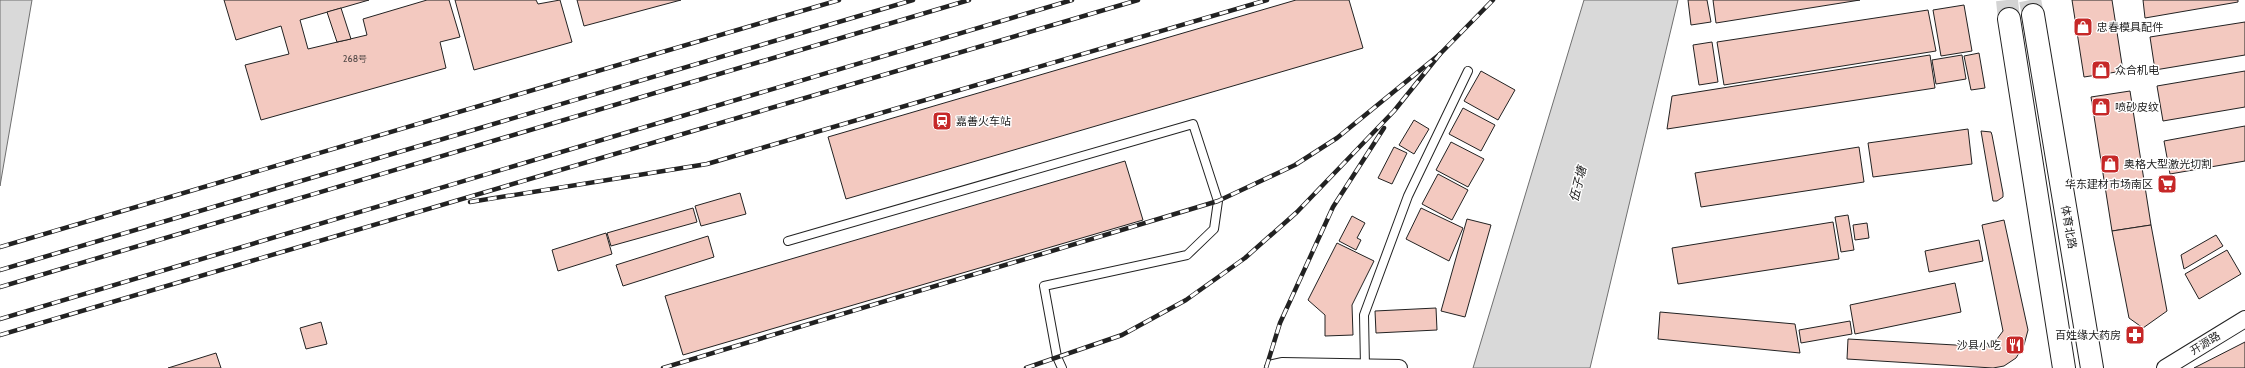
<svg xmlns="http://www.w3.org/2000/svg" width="2245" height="368" font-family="Cabin,'Noto Sans SC',sans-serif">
<rect width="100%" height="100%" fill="#fff"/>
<!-- water -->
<g fill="#d9d9d9" stroke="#6f6f6f">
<path d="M 0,0 L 32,0 L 0,186 Z"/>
<path d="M 1584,0 L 1678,0 L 1590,368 L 1473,368 Z"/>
</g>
<!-- building -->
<g fill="#f3c9c0" stroke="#222">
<path d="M 224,0 L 369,0 L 300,20 L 308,49 L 367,35 L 363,19 L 427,0 L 449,0 L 460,37 L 440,42 L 446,68 L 261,120 L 245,65 L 289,54 L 281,26 L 236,40 Z"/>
<path d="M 455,0 L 536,0 L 538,4 L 560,0 L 572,42 L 474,70 Z"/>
<path d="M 577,0 L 681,0 L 584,26 Z"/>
<path d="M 1296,0 L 1349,0 L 1363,48 L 846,199 L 828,137 Z"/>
<path d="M 1688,0 L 1707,0 L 1711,22 L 1691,25 Z"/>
<path d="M 1713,0 L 1860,0 L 1716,23 Z"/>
<path d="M 2072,0 L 2112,0 L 2123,71 L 2084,77 Z"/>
<path d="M 2143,0 L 2238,0 L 2238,2 L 2145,18 Z"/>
<path d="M 1964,5 L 1972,51 L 1941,56 L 1933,10 Z"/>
<path d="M 341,8 L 351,39 L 337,42 L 327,12 Z"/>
<path d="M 1928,10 L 1936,51 L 1724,85 L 1717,42 Z"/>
<path d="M 2245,22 L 2245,55 L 2155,70 L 2150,37 Z"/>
<path d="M 1712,42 L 1718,82 L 1699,85 L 1693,45 Z"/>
<path d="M 1979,53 L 1985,88 L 1971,90 L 1964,56 Z"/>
<path d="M 1930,55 L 1935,88 L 1667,129 L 1672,96 Z"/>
<path d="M 1962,55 L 1966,79 L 1936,84 L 1932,60 Z"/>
<path d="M 1481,71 L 1515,90 L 1498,120 L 1464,101 Z"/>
<path d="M 2245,71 L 2245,107 L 2163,121 L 2157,86 Z"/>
<path d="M 2130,91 L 2151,225 L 2112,231 L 2091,97 Z"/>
<path d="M 1463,108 L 1495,125 L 1481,151 L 1449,134 Z"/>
<path d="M 1414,120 L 1429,129 L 1414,154 L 1399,145 Z"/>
<path d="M 2245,126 L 2245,161 L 2170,174 L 2164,141 Z"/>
<path d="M 1968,129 L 1972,164 L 1873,177 L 1868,143 Z"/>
<path d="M 1981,131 L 1991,132 L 1992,135 L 2003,193 L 2003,197 L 1997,201 L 1993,201 Z"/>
<path d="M 1451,142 L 1484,159 L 1468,187 L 1436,170 Z"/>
<path d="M 1394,147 L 1407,153 L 1392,184 L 1378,178 Z"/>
<path d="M 1859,147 L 1864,182 L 1701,207 L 1695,173 Z"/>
<path d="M 1125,161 L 1143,220 L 683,355 L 665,296 Z"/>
<path d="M 1438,174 L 1468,190 L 1452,220 L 1422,204 Z"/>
<path d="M 740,193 L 746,214 L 701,226 L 695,206 Z"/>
<path d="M 693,208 L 697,222 L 611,246 L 607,233 Z"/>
<path d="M 1421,208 L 1463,228 L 1449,261 L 1406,239 Z"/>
<path d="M 1848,215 L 1854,250 L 1841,252 L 1835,217 Z"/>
<path d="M 1352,216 L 1365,223 L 1357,238 L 1361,240 L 1356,250 L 1339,241 Z"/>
<path d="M 1467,219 L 1491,225 L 1465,317 L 1441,311 Z"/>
<path d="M 2004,220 L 2028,330 L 2024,345 L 2016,358 L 2004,366 L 1993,368 L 1847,359 L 1848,339 L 1991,347 L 2003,331 L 1982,225 Z"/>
<path d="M 1833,222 L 1839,259 L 1678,284 L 1672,248 Z"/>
<path d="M 1867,223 L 1869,238 L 1855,240 L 1853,225 Z"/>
<path d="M 2151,225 L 2167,311 L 2143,328 L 2129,318 L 2112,231 Z"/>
<path d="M 606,233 L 612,254 L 558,271 L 552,250 Z"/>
<path d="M 2216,235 L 2223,246 L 2184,269 L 2181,255 Z"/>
<path d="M 708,236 L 714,257 L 623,286 L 616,265 Z"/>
<path d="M 1979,240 L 1983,261 L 1929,272 L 1925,251 Z"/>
<path d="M 1337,243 L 1374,261 L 1352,305 L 1353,335 L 1325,336 L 1325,315 L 1308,300 Z"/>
<path d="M 2227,250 L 2241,274 L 2199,299 L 2185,274 Z"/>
<path d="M 1955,283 L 1961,312 L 1855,334 L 1850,305 Z"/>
<path d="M 1436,308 L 1437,330 L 1376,333 L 1375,311 Z"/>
<path d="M 1660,312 L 1795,324 L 1800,353 L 1658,339 Z"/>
<path d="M 1850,321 L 1852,334 L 1801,343 L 1799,330 Z"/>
<path d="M 321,322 L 327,344 L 306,349 L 300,328 Z"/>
<path d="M 2245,342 L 2245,368 L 2194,368 Z"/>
<path d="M 216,353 L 221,368 L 168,368 Z"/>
</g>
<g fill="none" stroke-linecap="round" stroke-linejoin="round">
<!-- secondary-tunnel -->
<g stroke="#d3d3d3" stroke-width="22" stroke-dasharray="22 11" stroke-linecap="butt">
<path d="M 2007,0 L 2009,19"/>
<path d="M 2030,0 L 2033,15"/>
</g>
<defs>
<g id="lane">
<path d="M 788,241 L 1193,124 L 1218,201 L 1214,229 L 1187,255 L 1044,286 L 1057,357 L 1062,368"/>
<path d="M 1365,367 L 1364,315 L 1408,196 L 1468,71"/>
</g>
<g id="street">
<path d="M 1273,368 L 1282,366 L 1399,368"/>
<path d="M 2165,368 L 2245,319"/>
</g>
<g id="secondary">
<path d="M 2033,15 L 2092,368"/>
<path d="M 2009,19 L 2064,368"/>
</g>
</defs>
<!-- lane casing -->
<use href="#lane" stroke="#222" stroke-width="10"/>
<!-- street casing -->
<use href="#street" stroke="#222" stroke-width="18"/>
<!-- secondary casing -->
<use href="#secondary" stroke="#222" stroke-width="24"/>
<!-- lane -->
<use href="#lane" stroke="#fff" stroke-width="8"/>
<!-- street -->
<use href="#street" stroke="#fff" stroke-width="16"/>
<!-- secondary -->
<use href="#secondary" stroke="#fff" stroke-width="22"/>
<defs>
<g id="rail">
<path d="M 470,202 L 707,164 L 1267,0"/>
<path d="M 0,247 L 839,0"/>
<path d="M 0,270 L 913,0"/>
<path d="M 0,287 L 969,0"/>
<path d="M 0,319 L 1072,0"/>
<path d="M 0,335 L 1138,0"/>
<path d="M 663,368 L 1218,201 L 1295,165 L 1337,138 L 1440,54"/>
<path d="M 1026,368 L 1122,335 L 1186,300 L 1245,258 L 1297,212 L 1394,111 L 1440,54 L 1493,0"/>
<path d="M 1266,368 L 1280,323 L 1333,207 L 1384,128"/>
</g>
</defs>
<!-- rail casing -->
<use href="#rail" stroke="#222" stroke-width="4.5"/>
<!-- rail -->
<use href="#rail" stroke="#fff" stroke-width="3" stroke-dasharray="9" stroke-linecap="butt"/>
</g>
<!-- icons -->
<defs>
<symbol id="shop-square" viewBox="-11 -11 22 22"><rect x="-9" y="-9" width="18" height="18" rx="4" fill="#c62828" stroke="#fff"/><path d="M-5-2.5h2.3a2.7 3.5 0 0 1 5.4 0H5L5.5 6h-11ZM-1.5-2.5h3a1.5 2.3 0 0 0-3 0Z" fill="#fff"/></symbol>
<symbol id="station-square" viewBox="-11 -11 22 22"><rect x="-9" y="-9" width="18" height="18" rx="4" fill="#c62828" stroke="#fff"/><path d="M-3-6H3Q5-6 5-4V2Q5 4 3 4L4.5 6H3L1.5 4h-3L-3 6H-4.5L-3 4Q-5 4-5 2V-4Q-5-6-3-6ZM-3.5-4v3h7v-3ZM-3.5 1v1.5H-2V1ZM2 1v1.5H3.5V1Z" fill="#fff"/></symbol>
<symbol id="supermarket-square" viewBox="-11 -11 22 22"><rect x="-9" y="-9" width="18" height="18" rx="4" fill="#c62828" stroke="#fff"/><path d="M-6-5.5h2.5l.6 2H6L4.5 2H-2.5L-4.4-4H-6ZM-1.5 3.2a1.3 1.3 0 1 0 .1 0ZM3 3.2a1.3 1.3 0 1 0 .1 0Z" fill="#fff"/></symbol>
<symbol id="pharmacy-square" viewBox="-11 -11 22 22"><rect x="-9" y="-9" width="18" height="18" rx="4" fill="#c62828" stroke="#fff"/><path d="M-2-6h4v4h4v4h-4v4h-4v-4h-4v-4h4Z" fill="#fff"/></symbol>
<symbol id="restaurant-square" viewBox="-11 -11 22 22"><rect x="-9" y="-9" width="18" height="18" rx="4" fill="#c62828" stroke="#fff"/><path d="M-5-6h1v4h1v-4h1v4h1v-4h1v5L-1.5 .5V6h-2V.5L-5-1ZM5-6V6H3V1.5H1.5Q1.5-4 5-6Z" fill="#fff"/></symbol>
</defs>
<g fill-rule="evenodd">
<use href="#shop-square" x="2072" y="16" width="22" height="22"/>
<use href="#shop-square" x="2090" y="59" width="22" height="22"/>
<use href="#shop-square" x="2090" y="96" width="22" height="22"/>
<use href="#station-square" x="931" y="110" width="22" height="22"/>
<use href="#shop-square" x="2099" y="153" width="22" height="22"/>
<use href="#supermarket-square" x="2156" y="173" width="22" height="22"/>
<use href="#pharmacy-square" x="2124" y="324" width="22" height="22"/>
<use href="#restaurant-square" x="2004" y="334" width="22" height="22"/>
</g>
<g text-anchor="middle" stroke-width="3" stroke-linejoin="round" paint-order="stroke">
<!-- number labels -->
<g font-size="9" fill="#564c4a">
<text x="355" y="62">268号</text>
</g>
<!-- poi labels -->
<g font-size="11" fill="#222" stroke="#fff" text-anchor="start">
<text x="2097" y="31">忠春模具配件</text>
<text x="2115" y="74">众合机电</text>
<text x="2115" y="111">喷砂皮纹</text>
<text x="956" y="125">嘉善火车站</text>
<text x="2124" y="168">奥格大型激光切割</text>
<text x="2153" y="188" text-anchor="end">华东建材市场南区</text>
<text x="2121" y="339" text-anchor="end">百姓缘大药房</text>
<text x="2001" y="349" text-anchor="end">沙县小吃</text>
</g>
<!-- street labels -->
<g font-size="11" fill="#222" stroke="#fff">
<text transform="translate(2069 227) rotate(80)" y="4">体育北路</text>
<text transform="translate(2205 343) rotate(-31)" y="4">开源路</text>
</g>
<!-- water labels -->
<g font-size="12" font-style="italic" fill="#222" stroke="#fff">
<text transform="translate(1578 184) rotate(-76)" y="4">伍子塘</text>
</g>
</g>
</svg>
